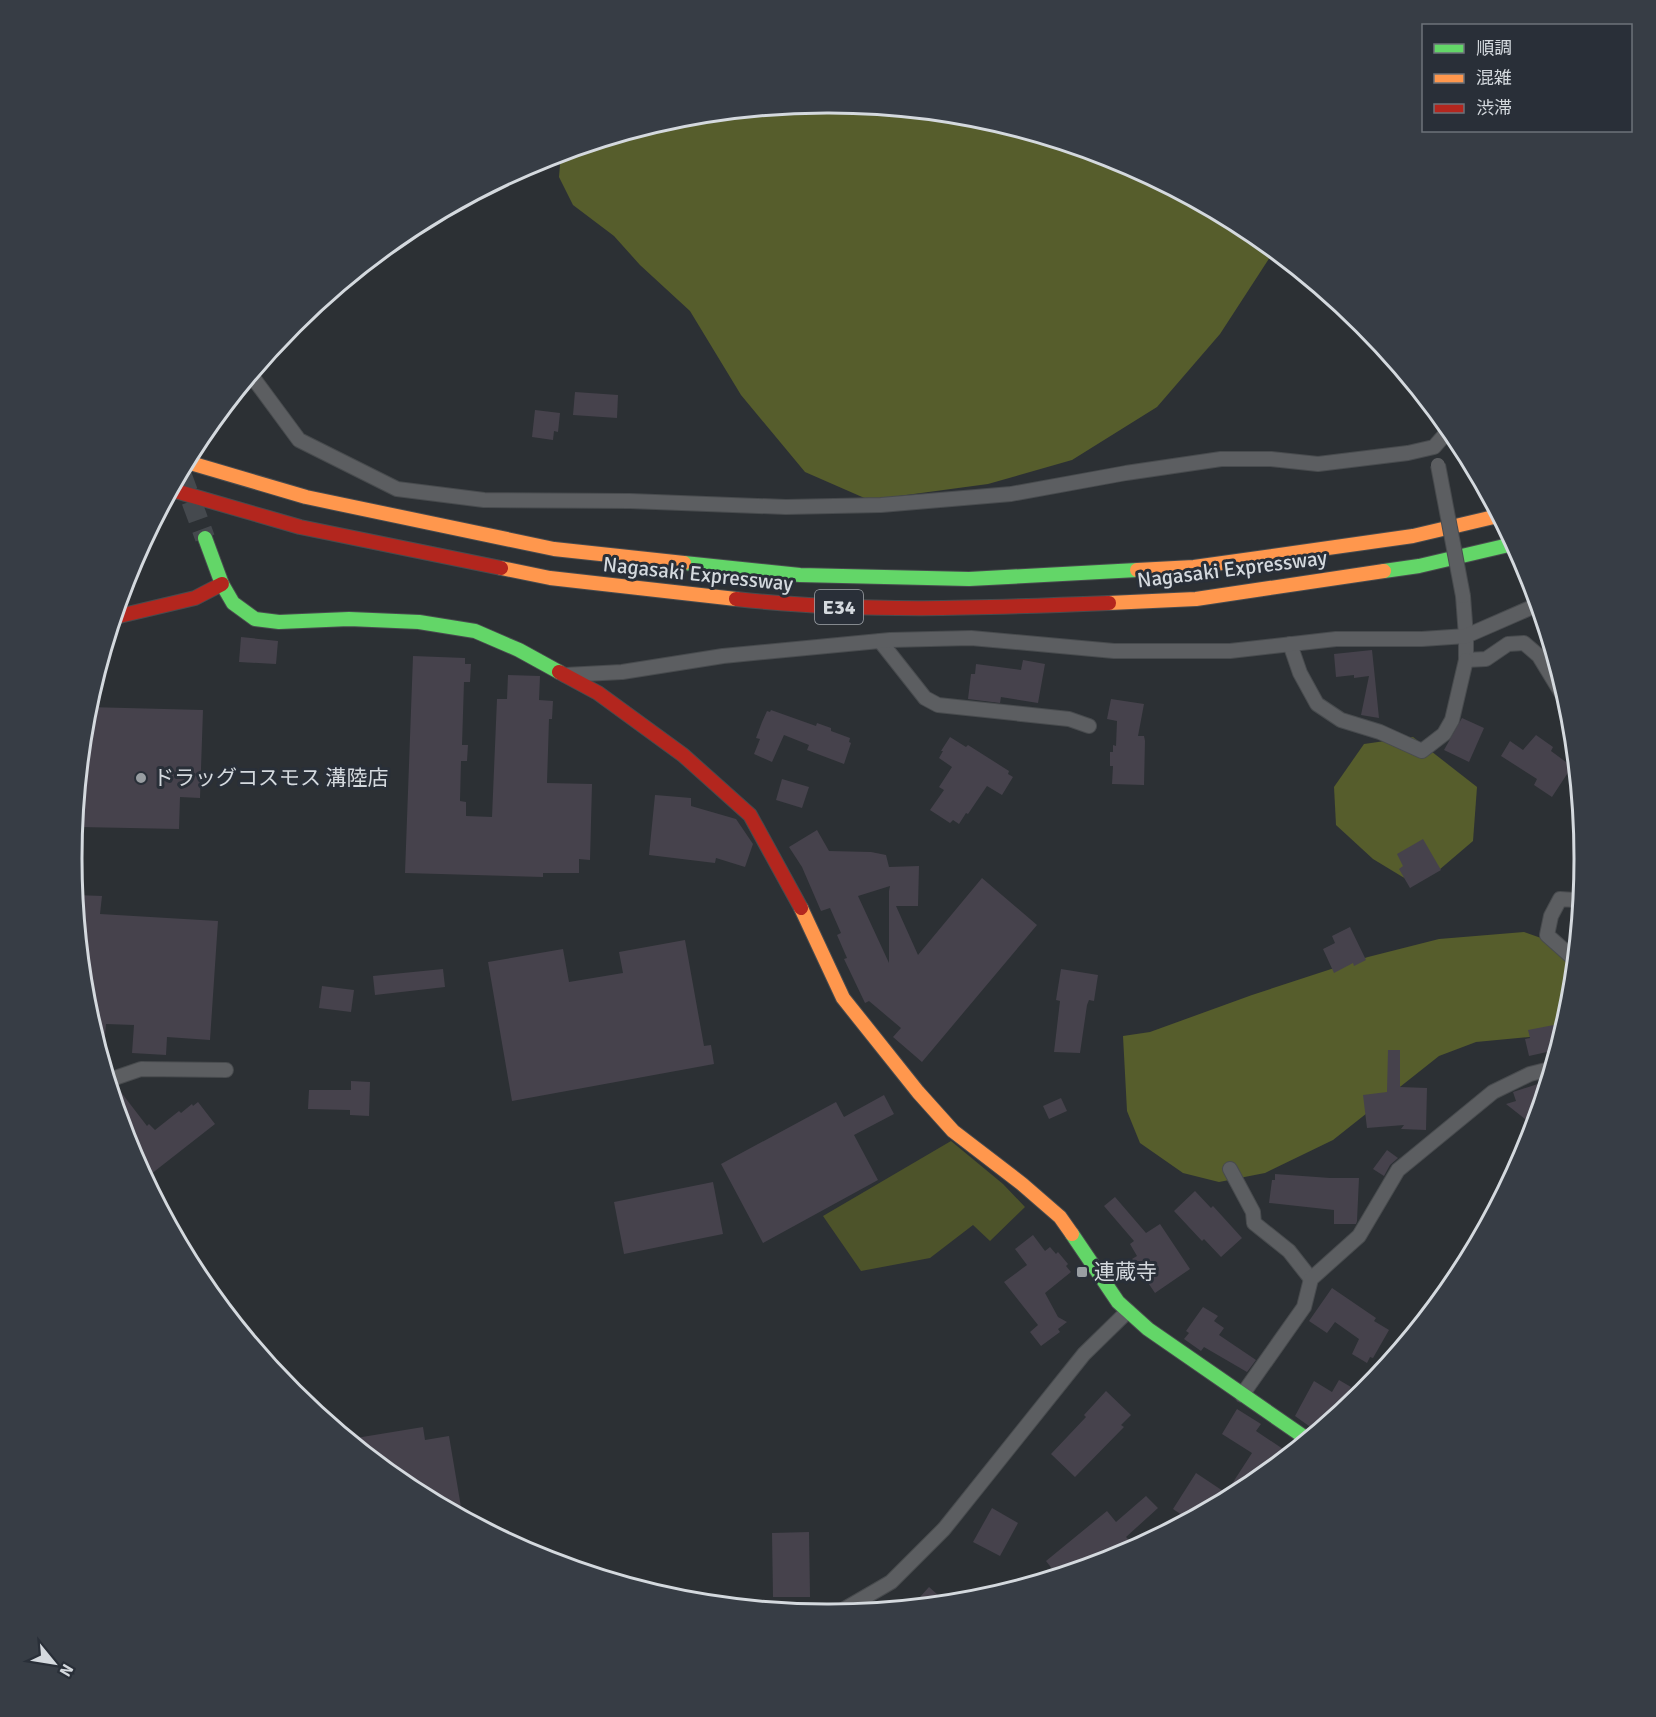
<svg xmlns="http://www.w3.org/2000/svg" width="1656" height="1717" font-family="Signika,'Noto Sans JP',sans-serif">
<rect width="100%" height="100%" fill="#2c3034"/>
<!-- green -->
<path fill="#4d532a" d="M 951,1141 L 1003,1184 L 1025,1207 L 990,1241 L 973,1225 L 930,1258 L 861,1271 L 823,1216 Z"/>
<!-- forest -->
<g fill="#565d2c">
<path d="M 828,103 L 976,117 L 1118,160 L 1248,230 L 1274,251 L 1220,334 L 1157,407 L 1072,460 L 988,484 L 869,500 L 805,472 L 741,395 L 690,311 L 640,265 L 614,236 L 573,205 L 559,177 L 561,153 L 681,117 Z"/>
<path d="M 1413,737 L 1477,787 L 1473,841 L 1439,870 L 1406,879 L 1373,859 L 1336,825 L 1334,787 L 1364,744 Z"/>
<path d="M 1524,932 L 1575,950 L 1569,1006 L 1561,1034 L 1476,1042 L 1439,1056 L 1333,1140 L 1265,1173 L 1219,1182 L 1183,1173 L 1140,1143 L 1127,1111 L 1123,1036 L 1150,1032 L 1252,995 L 1368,957 L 1439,939 Z"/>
</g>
<!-- building -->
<g fill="#46424c" fill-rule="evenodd">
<path d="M 575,392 L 618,395 L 617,418 L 573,415 Z"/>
<path d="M 535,410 L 560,413 L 558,432 L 554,431 L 553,440 L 532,437 Z"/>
<path d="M 241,637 L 278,641 L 276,664 L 239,662 Z"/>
<path d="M 1372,650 L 1374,669 L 1379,718 L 1361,715 L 1369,676 L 1354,678 L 1354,675 L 1336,677 L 1334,654 Z"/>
<path d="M 413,656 L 465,658 L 465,664 L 471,664 L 470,682 L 464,682 L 462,745 L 468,745 L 467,761 L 461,761 L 460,801 L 466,802 L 466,816 L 492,817 L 497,699 L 507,699 L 508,675 L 540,676 L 539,700 L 553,701 L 552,719 L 549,719 L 547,783 L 592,784 L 590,860 L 579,859 L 579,873 L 543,873 L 543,877 L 405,873 Z"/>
<path d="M 1023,660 L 1045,664 L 1038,703 L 1001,697 L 1000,703 L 968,699 L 971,674 L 975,674 L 976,664 L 1021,670 Z"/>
<path d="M 1111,699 L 1144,704 L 1138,736 L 1144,736 L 1145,741 L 1144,785 L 1112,784 L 1113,766 L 1110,766 L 1110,752 L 1113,752 L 1113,745 L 1116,746 L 1117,721 L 1107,719 Z"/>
<path d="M 88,707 L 203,710 L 200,798 L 180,797 L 179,829 L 80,827 L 82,759 Z"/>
<path d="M 771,710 L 816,726 L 817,723 L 831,728 L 831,731 L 850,738 L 849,742 L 851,743 L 844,764 L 807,750 L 809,745 L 784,735 L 772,762 L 754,754 L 760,739 L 756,738 L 762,722 L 767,711 L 770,712 Z"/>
<path d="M 1462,718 L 1484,728 L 1469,762 L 1444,750 Z"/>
<path d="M 1536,735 L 1553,747 L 1551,751 L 1570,765 L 1569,766 L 1571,768 L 1552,797 L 1534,785 L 1537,779 L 1501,756 L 1510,741 L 1523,750 Z"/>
<path d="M 950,737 L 966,747 L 968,745 L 1009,771 L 1008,774 L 1013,777 L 1002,795 L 987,786 L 968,814 L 966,813 L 959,824 L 953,820 L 950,823 L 930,810 L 944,790 L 939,787 L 952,767 L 939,758 L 943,751 L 941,751 Z"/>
<path d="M 782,779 L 809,787 L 802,808 L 776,800 Z"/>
<path d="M 655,795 L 691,798 L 691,806 L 736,819 L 753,844 L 745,867 L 716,858 L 715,863 L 649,855 Z"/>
<path d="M 817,830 L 829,851 L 871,852 L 886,855 L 889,867 L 919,866 L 918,906 L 896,906 L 918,955 L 982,878 L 1037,925 L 922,1062 L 893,1037 L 901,1028 L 869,1001 L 865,1003 L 844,959 L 847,958 L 837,935 L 841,933 L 830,908 L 821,911 L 802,867 L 789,847 ZM 890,886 L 889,891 L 889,963 L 858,896 Z"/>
<path d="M 1423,839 L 1441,870 L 1410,888 L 1399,869 L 1403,866 L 1397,854 Z"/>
<path d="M 76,895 L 102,896 L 100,914 L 218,921 L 210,1040 L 167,1037 L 166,1055 L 132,1053 L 134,1025 L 106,1024 L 103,1059 L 86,1006 Z"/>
<path d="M 1350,927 L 1366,960 L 1354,966 L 1353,963 L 1334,973 L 1323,949 L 1335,943 L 1332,936 Z"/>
<path d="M 685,940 L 704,1046 L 711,1045 L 714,1064 L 512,1101 L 488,962 L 563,949 L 569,982 L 623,973 L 619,952 Z"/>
<path d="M 443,969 L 445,987 L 375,995 L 373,976 Z"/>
<path d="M 1061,969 L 1098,975 L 1094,1001 L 1089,1000 L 1087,1005 L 1080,1053 L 1054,1052 L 1060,1001 L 1056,1000 Z"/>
<path d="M 322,986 L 354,990 L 351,1012 L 319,1008 Z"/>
<path d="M 1564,1023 L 1556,1050 L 1529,1056 L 1525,1039 L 1530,1038 L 1528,1030 Z"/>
<path d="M 1388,1050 L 1400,1050 L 1400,1087 L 1427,1088 L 1426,1130 L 1401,1129 L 1404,1125 L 1367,1128 L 1363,1095 L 1387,1092 Z"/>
<path d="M 351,1081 L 370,1082 L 369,1116 L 350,1115 L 350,1110 L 308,1109 L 309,1090 L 351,1090 Z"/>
<path d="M 1547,1081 L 1536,1116 L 1525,1119 L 1506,1104 L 1516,1101 L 1513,1092 Z"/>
<path d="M 117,1087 L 147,1126 L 149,1124 L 155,1130 L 179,1111 L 181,1113 L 192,1104 L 193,1106 L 198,1102 L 215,1124 L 146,1178 L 129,1147 L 112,1089 Z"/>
<path d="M 884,1095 L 894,1114 L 854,1135 L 878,1180 L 763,1243 L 721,1164 L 836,1102 L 844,1117 Z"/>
<path d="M 1061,1098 L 1067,1111 L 1049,1119 L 1043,1106 Z"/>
<path d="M 1387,1150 L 1398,1158 L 1390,1165 L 1384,1176 L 1373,1169 Z"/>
<path d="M 1275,1174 L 1330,1178 L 1359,1178 L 1357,1221 L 1356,1224 L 1334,1224 L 1334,1210 L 1269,1203 L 1272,1180 L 1275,1180 Z"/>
<path d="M 713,1182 L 723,1234 L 624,1254 L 614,1202 Z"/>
<path d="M 1195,1191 L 1211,1208 L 1213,1206 L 1242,1238 L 1221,1257 L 1204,1239 L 1202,1241 L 1174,1211 Z"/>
<path d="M 1115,1197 L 1146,1233 L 1160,1224 L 1190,1269 L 1155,1293 L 1132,1259 L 1137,1256 L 1130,1244 L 1134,1241 L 1104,1206 Z"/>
<path d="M 1033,1235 L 1045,1251 L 1050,1247 L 1056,1254 L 1058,1252 L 1068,1264 L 1066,1266 L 1071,1272 L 1045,1293 L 1058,1317 L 1067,1322 L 1058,1329 L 1060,1332 L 1041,1346 L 1030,1332 L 1038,1325 L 1004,1282 L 1027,1265 L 1015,1249 Z"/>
<path d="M 1332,1288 L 1376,1318 L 1374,1321 L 1389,1330 L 1373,1358 L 1370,1357 L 1367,1363 L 1352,1354 L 1359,1339 L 1335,1322 L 1327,1333 L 1309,1321 Z"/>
<path d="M 1203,1307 L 1218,1316 L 1214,1321 L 1224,1328 L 1219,1335 L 1256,1360 L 1247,1372 L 1204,1347 L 1201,1351 L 1184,1339 L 1189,1333 L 1186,1331 Z"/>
<path d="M 1339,1380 L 1351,1387 L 1331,1418 L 1316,1431 L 1295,1416 L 1314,1381 L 1332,1392 Z"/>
<path d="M 1106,1391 L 1131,1415 L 1121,1425 L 1124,1427 L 1075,1477 L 1051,1454 L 1086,1417 L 1084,1415 Z"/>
<path d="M 1237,1409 L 1261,1424 L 1256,1431 L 1289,1453 L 1248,1487 L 1188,1519 L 1173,1509 L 1196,1473 L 1226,1493 L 1252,1453 L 1222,1434 Z"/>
<path d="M 423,1427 L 425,1440 L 449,1436 L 461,1507 L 449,1509 L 408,1487 L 350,1439 Z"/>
<path d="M 1146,1496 L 1158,1508 L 1126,1537 L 1129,1540 L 1104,1561 L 1057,1575 L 1046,1561 L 1107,1511 L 1116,1522 Z"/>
<path d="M 992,1508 L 1018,1523 L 1000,1556 L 973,1542 Z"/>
<path d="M 809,1532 L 810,1597 L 773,1597 L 772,1533 Z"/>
<path d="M 929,1587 L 947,1603 L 912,1606 Z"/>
</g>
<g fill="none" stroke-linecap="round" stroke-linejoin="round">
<!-- secondary-tunnel -->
<path stroke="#45494e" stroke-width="20" stroke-dasharray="20 10" stroke-linecap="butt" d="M 181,473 L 205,538"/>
<defs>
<g id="street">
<path d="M 251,375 L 299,440 L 397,489 L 484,500 L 630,501 L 786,507 L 881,505 L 1011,494 L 1126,473 L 1221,459 L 1271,459 L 1318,464 L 1408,453 L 1434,447 L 1449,430"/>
<path d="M 1463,596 L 1466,636 L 1466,660 L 1486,659 L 1508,644 L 1524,643 L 1539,656 L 1567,702"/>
<path d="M 880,641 L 925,698 L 938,705 L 1069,719 L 1089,726"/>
<path d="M 1290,644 L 1300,673 L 1317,704 L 1341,720 L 1380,732 L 1422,751 L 1444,734 L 1452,720 L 1466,660"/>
<path d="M 565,675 L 622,672 L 723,656 L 890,640 L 971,638 L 1114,651 L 1230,651 L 1336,639 L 1422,639 L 1466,636 L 1537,605"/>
<path d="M 1574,959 L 1547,935 L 1551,916 L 1560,899 L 1575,900 L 1580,902"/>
<path d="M 109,1080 L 141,1069 L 226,1070"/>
<path d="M 1230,1169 L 1253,1212 L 1254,1223 L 1289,1251 L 1311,1279"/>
<path d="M 1242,1395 L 1304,1307 L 1311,1279 L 1359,1236 L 1398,1170 L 1493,1092 L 1530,1074 L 1550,1069"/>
<path d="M 836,1614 L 891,1582 L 944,1529 L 1084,1354 L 1128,1311"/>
</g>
<g id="fast">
<path d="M 205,538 L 222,584 L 233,603 L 255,619 L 279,622 L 349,619 L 419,622 L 475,631 L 519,650 L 559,672"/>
<path d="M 684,563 L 800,575 L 969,579 L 1137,570"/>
<path d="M 1384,571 L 1419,566 L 1513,544"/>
<path d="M 1072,1234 L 1118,1302 L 1148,1329 L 1307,1439"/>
</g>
<g id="slow">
<path d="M 187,462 L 306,497 L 554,549 L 684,563"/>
<path d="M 501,568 L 550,578 L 736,599"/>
<path d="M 1137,570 L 1194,567 L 1413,536 L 1498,516"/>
<path d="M 1109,603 L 1196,599 L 1384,571"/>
<path d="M 801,908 L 843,998 L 918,1092 L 953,1131 L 1022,1184 L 1060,1217 L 1072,1234"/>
</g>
<g id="jam">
<path d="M 172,490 L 300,527 L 501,568"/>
<path d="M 736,599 C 860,613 985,608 1109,603"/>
<path d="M 115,617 L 195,598 L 222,584"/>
<path d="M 559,672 L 598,693 L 683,755 L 750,815 L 801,908"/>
</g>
</defs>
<!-- street casing -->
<use href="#street" stroke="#484b4e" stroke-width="16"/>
<!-- fast casing -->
<use href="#fast" stroke="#484b4e" stroke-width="16"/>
<!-- slow casing -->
<use href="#slow" stroke="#484b4e" stroke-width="16"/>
<!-- jam casing -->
<use href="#jam" stroke="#484b4e" stroke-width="16"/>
<!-- street -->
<use href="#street" stroke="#5c5e61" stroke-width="14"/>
<!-- fast -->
<use href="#fast" stroke="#63d668" stroke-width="14"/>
<!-- slow -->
<use href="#slow" stroke="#ff974d" stroke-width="14"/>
<!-- jam -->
<use href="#jam" stroke="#b3261e" stroke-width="14"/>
<defs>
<path id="street-bridge" d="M 1438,465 L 1463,596"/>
</defs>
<!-- street-bridge casing -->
<use href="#street-bridge" stroke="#484b4e" stroke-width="16" stroke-linecap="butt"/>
<!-- street-bridge -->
<use href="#street-bridge" stroke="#5c5e61" stroke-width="14"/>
</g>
<!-- markers -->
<g fill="#999ea2" stroke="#292f38" stroke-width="2">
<circle cx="141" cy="778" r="6"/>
<rect x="1076" y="1266" width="12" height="12" rx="3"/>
</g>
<g text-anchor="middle" stroke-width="6" stroke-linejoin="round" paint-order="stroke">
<!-- shield labels -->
<rect fill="#292f38" stroke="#a1a6ac" stroke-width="1.5" x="815" y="590" width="48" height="34" rx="4.5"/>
<g font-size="20" font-weight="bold" fill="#d4d9de">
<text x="839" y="614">E34</text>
</g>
<!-- street labels -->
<g font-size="21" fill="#d4d9de" stroke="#292f38">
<text transform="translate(1232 569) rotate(-7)" y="7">Nagasaki Expressway</text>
<text transform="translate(698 574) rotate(6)" y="7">Nagasaki Expressway</text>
</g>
<!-- poi labels -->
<g font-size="21" fill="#d4d9de" stroke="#292f38" text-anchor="start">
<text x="153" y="785">ドラッグコスモス 溝陸店</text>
<text x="1094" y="1279">連蔵寺</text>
</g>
</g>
<!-- crop -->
<path d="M0 0H1656V1717H0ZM827 113H829A745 745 0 0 1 1574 858V859A745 745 0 0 1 829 1604H827A745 745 0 0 1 82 859V858A745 745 0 0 1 827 113Z" fill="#373d45" fill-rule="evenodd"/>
<path fill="none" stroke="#d4d9de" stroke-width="3" d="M827 113H829A745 745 0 0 1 1574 858V859A745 745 0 0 1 829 1604H827A745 745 0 0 1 82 859V858A745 745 0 0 1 827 113Z"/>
<!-- legend -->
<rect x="1422" y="24" width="210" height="108" fill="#292f38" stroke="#6d737a" stroke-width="1.5"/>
<rect x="1434" y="44" width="30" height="9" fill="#63d668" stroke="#6d737a" stroke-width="1.5"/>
<text x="1476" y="54" font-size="18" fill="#d4d9de">順調</text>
<rect x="1434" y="74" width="30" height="9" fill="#ff974d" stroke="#6d737a" stroke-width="1.5"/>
<text x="1476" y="84" font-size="18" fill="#d4d9de">混雑</text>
<rect x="1434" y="104" width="30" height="9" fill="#b3261e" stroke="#6d737a" stroke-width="1.5"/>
<text x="1476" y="114" font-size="18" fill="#d4d9de">渋滞</text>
<!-- north arrow -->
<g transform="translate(54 1663) rotate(120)" stroke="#292f38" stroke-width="4.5" paint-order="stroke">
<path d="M0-4.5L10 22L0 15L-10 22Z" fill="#d4d9de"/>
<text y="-9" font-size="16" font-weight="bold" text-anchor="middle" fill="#d4d9de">N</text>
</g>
</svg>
